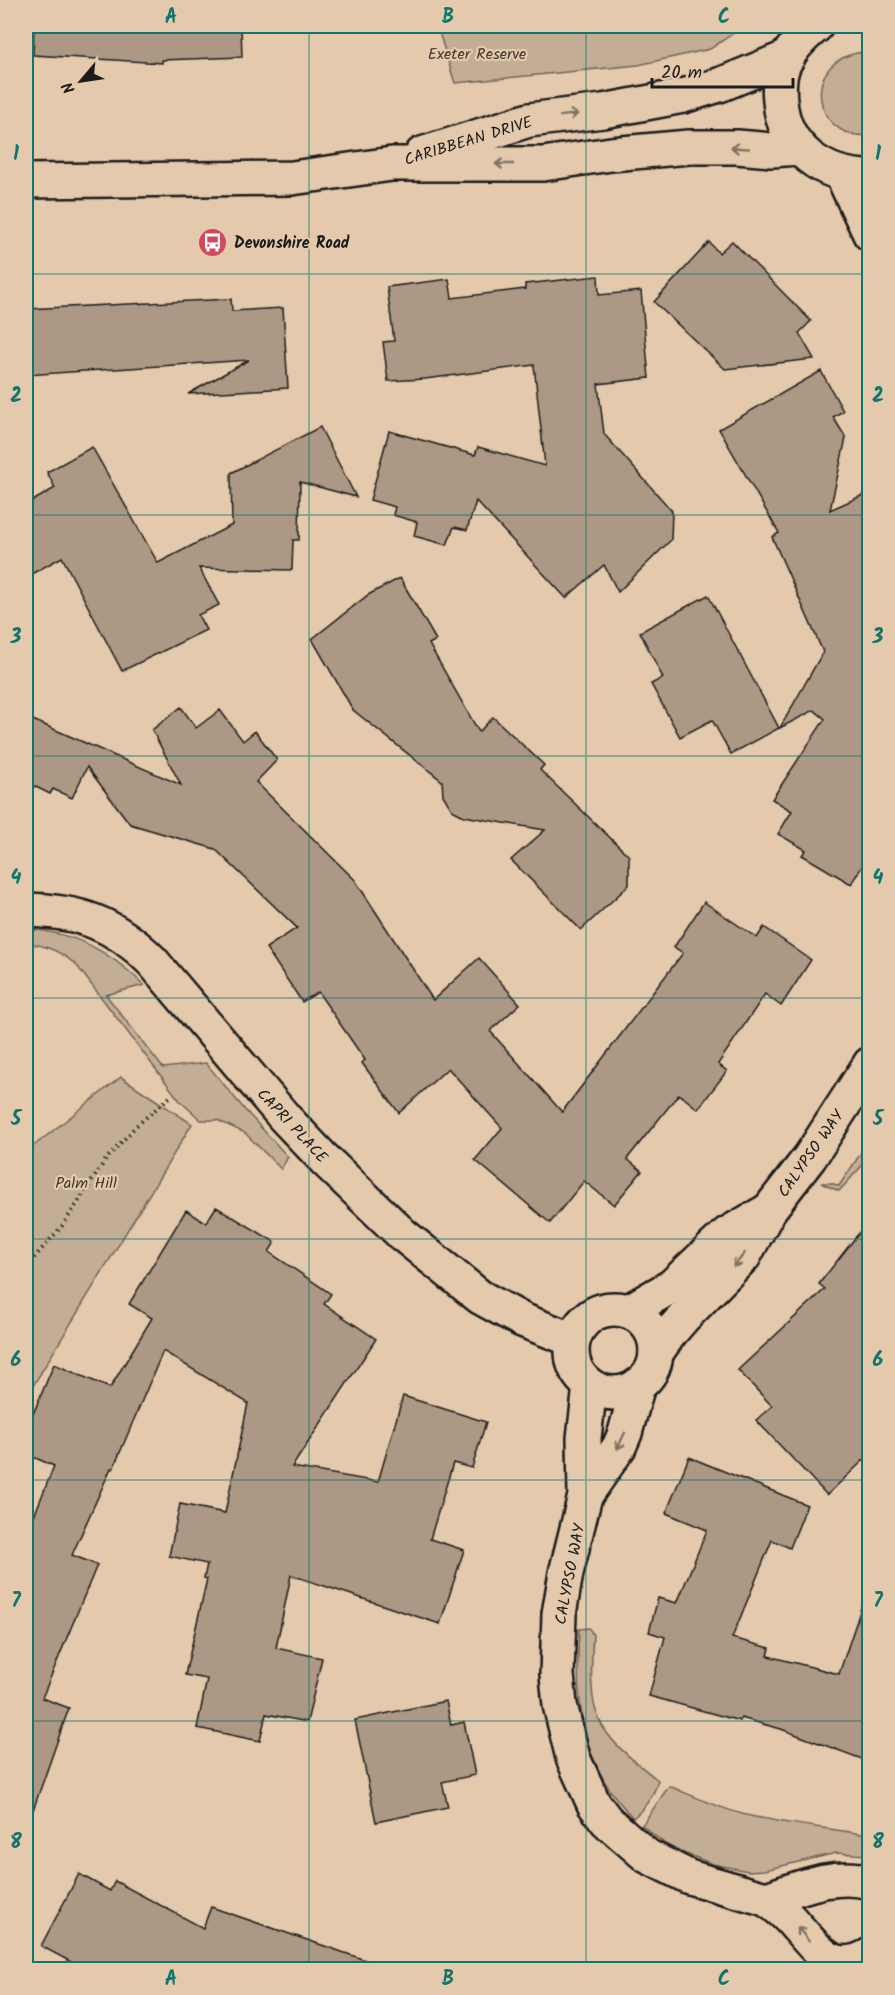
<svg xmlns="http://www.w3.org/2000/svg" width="895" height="1995" font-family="Kalam,sans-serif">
<rect width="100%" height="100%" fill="#e4c9ac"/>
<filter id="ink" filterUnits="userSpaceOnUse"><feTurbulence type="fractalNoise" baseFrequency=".0167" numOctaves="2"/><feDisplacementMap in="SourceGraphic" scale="12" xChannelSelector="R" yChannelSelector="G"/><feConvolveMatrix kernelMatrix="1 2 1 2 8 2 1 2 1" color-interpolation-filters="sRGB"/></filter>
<g filter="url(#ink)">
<!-- green -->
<g fill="#c3ad94" stroke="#706458" stroke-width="1.5">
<path d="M 437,26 L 744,26 L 710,49 L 638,65 L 455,83 Z"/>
<path d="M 863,52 L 870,53 L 870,135 C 813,142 798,60 863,52 Z"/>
<path d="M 26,929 C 75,932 109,951 144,985 L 106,995 L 163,1068 L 206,1063 L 245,1110 L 288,1157 L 281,1169 L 245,1133 L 217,1120 L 201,1120 L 180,1101 L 78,967 C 63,952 47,945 26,943 Z"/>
<path d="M 121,1077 L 192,1124 L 34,1384 L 26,1406 L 26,1152 Z"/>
<path d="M 869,1141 L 869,1158 L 839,1191 L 821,1183 L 831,1183 L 839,1186 Z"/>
<path d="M 589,1628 L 593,1635 C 588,1717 592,1729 658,1780 C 655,1794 644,1809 633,1818 C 625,1809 617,1800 610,1790 C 578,1744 576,1683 579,1629 Z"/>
<path d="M 669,1786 C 693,1796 717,1807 742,1814 C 784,1824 827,1828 869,1835 L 869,1855 L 836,1853 L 765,1870 L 748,1871 L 713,1864 L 681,1852 L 665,1844 L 642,1825 Z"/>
</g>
<!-- building -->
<g fill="#ac9884" stroke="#1c1c1c" stroke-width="1.5">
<path d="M 34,26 L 241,26 L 242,57 L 162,60 L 162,63 L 33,55 Z"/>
<path d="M 732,241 L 811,321 L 799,333 L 814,359 L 725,369 L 654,302 L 709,242 L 719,253 Z"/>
<path d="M 598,276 L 599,295 L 641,291 L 649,378 L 598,384 L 604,434 L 672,511 L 671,540 L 618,592 L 604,565 L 566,598 L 476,501 L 467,530 L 454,527 L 447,545 L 414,536 L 417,522 L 393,515 L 395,507 L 370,500 L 389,431 L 475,455 L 478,447 L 545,466 L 534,365 L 425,379 L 388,381 L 383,342 L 394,341 L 387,287 L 449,279 L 452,298 L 525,289 L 525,284 Z"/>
<path d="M 231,299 L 232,311 L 283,308 L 288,388 L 188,394 L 249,360 L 26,375 L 26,309 Z"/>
<path d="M 821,371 L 843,411 L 833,417 L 846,438 L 830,510 L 870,492 L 870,854 L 851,884 L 802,855 L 806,850 L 778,834 L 792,811 L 772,799 L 825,719 L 814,710 L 780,728 L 823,652 L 772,537 L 779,533 L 719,429 Z"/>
<path d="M 320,427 L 356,497 L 300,482 L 299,540 L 293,540 L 292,570 L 199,568 L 219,605 L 198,615 L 206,630 L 122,671 L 62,557 L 26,577 L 26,505 L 55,488 L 47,472 L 92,447 L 158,563 L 232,525 L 231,473 Z"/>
<path d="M 400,578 L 436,640 L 429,644 L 479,732 L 493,717 L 544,765 L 540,770 L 629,856 L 629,885 L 581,930 L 511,860 L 545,830 L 464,816 L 452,810 L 443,795 L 442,781 L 353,710 L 312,639 L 368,595 Z"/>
<path d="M 708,595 L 779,728 L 731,754 L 712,720 L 680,737 L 651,684 L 663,678 L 640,632 Z"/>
<path d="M 181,707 L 196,728 L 220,710 L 243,741 L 255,731 L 277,760 L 256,782 L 355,880 L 433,1000 L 479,958 L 520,1004 L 490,1031 L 562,1112 L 683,953 L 674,947 L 704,902 L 757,938 L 764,927 L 811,960 L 781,1006 L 765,994 L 718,1064 L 727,1071 L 698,1109 L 679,1094 L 627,1159 L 642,1171 L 614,1205 L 584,1181 L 550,1223 L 475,1160 L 502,1128 L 448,1068 L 399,1113 L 362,1063 L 365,1060 L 318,992 L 302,1002 L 266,948 L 297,928 L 215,849 L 130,824 L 87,767 L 72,798 L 53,789 L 50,794 L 26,782 L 26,717 L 181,785 L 152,730 Z"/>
<path d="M 216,1207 L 275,1242 L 269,1252 L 331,1294 L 324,1304 L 376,1339 L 292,1467 L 378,1482 L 403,1396 L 486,1422 L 472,1468 L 453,1463 L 430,1539 L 464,1550 L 440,1624 L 291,1575 L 276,1648 L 322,1658 L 307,1722 L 266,1714 L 260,1741 L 197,1728 L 207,1679 L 185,1675 L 207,1579 L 204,1578 L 207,1564 L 169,1556 L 180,1504 L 225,1513 L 248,1403 L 163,1351 L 113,1469 L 111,1468 L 72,1555 L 97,1565 L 42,1698 L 69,1708 L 31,1816 L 26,1815 L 26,1536 L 54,1466 L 26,1454 L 26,1431 L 54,1364 L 110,1388 L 152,1318 L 129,1304 L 186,1210 L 206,1223 Z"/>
<path d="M 870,1219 L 870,1454 L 827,1495 L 756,1420 L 772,1406 L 738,1370 L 825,1289 L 819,1284 Z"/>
<path d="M 689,1457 L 807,1505 L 790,1548 L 772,1540 L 732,1638 L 770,1648 L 768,1656 L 839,1674 L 863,1602 L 870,1603 L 870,1762 L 781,1729 L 741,1718 L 740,1721 L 649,1696 L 665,1637 L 649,1632 L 658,1598 L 677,1603 L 707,1530 L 666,1513 Z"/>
<path d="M 446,1701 L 451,1725 L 464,1722 L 475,1775 L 442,1782 L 448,1807 L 376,1822 L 355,1720 Z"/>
<path d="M 79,1874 L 110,1891 L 115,1881 L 203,1928 L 211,1907 L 377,1964 L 376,1970 L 86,1970 L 41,1946 Z"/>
</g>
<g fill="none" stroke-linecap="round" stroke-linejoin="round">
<defs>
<g id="minor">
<path d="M 842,175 L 870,234"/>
<path d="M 26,910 C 79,911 114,923 152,961 L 285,1118 L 324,1159 L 402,1234 L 480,1297 L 522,1320 L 573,1340"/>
<circle cx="614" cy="1351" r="42"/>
<path d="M 629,1311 L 672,1286 L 727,1234 L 769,1210"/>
<path d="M 656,1353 L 671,1332 L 683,1318 L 744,1256 L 769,1210 L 810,1157 L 870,1064"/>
<path d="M 590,1386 L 584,1438 L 585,1496 L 566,1573 L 559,1614 L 557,1675 L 560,1705 L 573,1758 L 594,1804 L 607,1821 L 647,1856 L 689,1877 L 766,1899"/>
<path d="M 585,1496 L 619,1447 L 625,1433 L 638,1385"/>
<path d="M 870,1882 C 834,1872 800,1888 766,1899 C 778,1907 788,1916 797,1927 C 819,1951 833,1976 870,1955"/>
</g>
<g id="major">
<path d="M 816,26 C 802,37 788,51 782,69 C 779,79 779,91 780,101 C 784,149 824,177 870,177"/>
<path d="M 422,154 L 529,120 L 603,111 L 683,96 L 722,84 L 788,57"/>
<path d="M 26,181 L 292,178 L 392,164 L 543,164 L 611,154 L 689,147 L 737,147 L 772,150 L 798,148"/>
</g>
</defs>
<!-- minor casing -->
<use href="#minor" stroke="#1c1c1c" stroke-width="38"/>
<!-- major casing -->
<use href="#major" stroke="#1c1c1c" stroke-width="38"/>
<!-- path -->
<path stroke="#1c1c1c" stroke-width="4" stroke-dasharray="1.5 4.5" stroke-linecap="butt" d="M 26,1267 L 63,1225 L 107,1158 L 136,1126 L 170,1097"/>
<!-- minor -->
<use href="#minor" stroke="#e4c9ac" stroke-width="33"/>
<!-- major -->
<use href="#major" stroke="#e4c9ac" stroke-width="33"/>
</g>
<!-- one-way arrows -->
<defs><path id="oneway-shaft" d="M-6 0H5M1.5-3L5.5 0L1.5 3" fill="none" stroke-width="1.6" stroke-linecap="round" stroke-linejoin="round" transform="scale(1.5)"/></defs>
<g stroke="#807264">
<use href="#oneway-shaft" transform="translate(569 115) rotate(-7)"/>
<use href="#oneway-shaft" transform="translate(740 148) rotate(-177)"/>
<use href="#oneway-shaft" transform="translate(504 164) rotate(-180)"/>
<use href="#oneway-shaft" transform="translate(739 1260) rotate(130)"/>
<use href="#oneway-shaft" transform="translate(621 1441) rotate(115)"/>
<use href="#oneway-shaft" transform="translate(803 1934) rotate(-128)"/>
</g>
</g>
<!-- grid -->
<path fill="none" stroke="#0f766e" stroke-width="1.5" stroke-opacity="0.55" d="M 309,26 L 309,1970M 586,26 L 586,1970M 26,274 L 870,274M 26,515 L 870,515M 26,756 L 870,756M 26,998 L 870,998M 26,1239 L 870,1239M 26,1480 L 870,1480M 26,1721 L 870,1721"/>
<!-- icons -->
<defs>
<symbol id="bus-disc" viewBox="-11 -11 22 22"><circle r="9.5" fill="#d1495b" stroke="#e4c9ac"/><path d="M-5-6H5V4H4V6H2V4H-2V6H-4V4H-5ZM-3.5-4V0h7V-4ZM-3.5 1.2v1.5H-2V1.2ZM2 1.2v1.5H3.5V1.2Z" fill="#fff"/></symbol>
</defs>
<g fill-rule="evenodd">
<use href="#bus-disc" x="196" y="226" width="33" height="33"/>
</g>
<g text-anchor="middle" stroke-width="4.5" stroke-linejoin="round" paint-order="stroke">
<!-- park labels -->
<g font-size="16" fill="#3d3934" stroke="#e4c9ac">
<text x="477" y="59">Exeter Reserve</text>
<text x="86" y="1188">Palm Hill</text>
</g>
<!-- street labels -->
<g font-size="16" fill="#1c1c1c" stroke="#e4c9ac">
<text transform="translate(468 140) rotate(-17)" y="6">CARIBBEAN DRIVE</text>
<text transform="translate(293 1125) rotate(47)" y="6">CAPRI PLACE</text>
<text transform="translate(810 1153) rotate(-55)" y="6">CALYPSO WAY</text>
<text transform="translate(569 1574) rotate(-79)" y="6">CALYPSO WAY</text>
</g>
<!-- poi labels -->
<g font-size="16" font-weight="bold" fill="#1c1c1c" stroke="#e4c9ac" text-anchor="start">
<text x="234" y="248">Devonshire Road</text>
</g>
</g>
<!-- margin -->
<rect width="895" height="1995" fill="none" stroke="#e4c9ac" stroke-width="66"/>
<!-- north arrow -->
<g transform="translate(81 81) rotate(241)" stroke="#e4c9ac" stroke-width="4.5" paint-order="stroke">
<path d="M0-4.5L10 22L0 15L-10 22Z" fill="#1c1c1c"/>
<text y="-9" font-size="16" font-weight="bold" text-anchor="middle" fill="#1c1c1c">N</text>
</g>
<!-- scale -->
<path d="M652 78v9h141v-9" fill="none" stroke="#1c1c1c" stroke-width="3"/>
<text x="661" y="78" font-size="18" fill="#1c1c1c" stroke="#e4c9ac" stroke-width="4.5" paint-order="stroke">20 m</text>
<rect x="33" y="33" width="829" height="1929" fill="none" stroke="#0f766e" stroke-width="2"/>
<g font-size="20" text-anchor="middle" font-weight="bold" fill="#0f766e">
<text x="171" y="23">A</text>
<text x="448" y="23">B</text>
<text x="724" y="23">C</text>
<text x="16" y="160">1</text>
<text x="878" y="160">1</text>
<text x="16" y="402">2</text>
<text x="878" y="402">2</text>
<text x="16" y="643">3</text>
<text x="878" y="643">3</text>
<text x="16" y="884">4</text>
<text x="878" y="884">4</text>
<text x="16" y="1125">5</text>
<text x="878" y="1125">5</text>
<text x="16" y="1366">6</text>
<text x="878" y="1366">6</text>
<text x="16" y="1607">7</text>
<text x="878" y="1607">7</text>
<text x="16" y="1848">8</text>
<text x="878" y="1848">8</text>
<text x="171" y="1985">A</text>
<text x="448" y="1985">B</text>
<text x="724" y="1985">C</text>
</g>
</svg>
